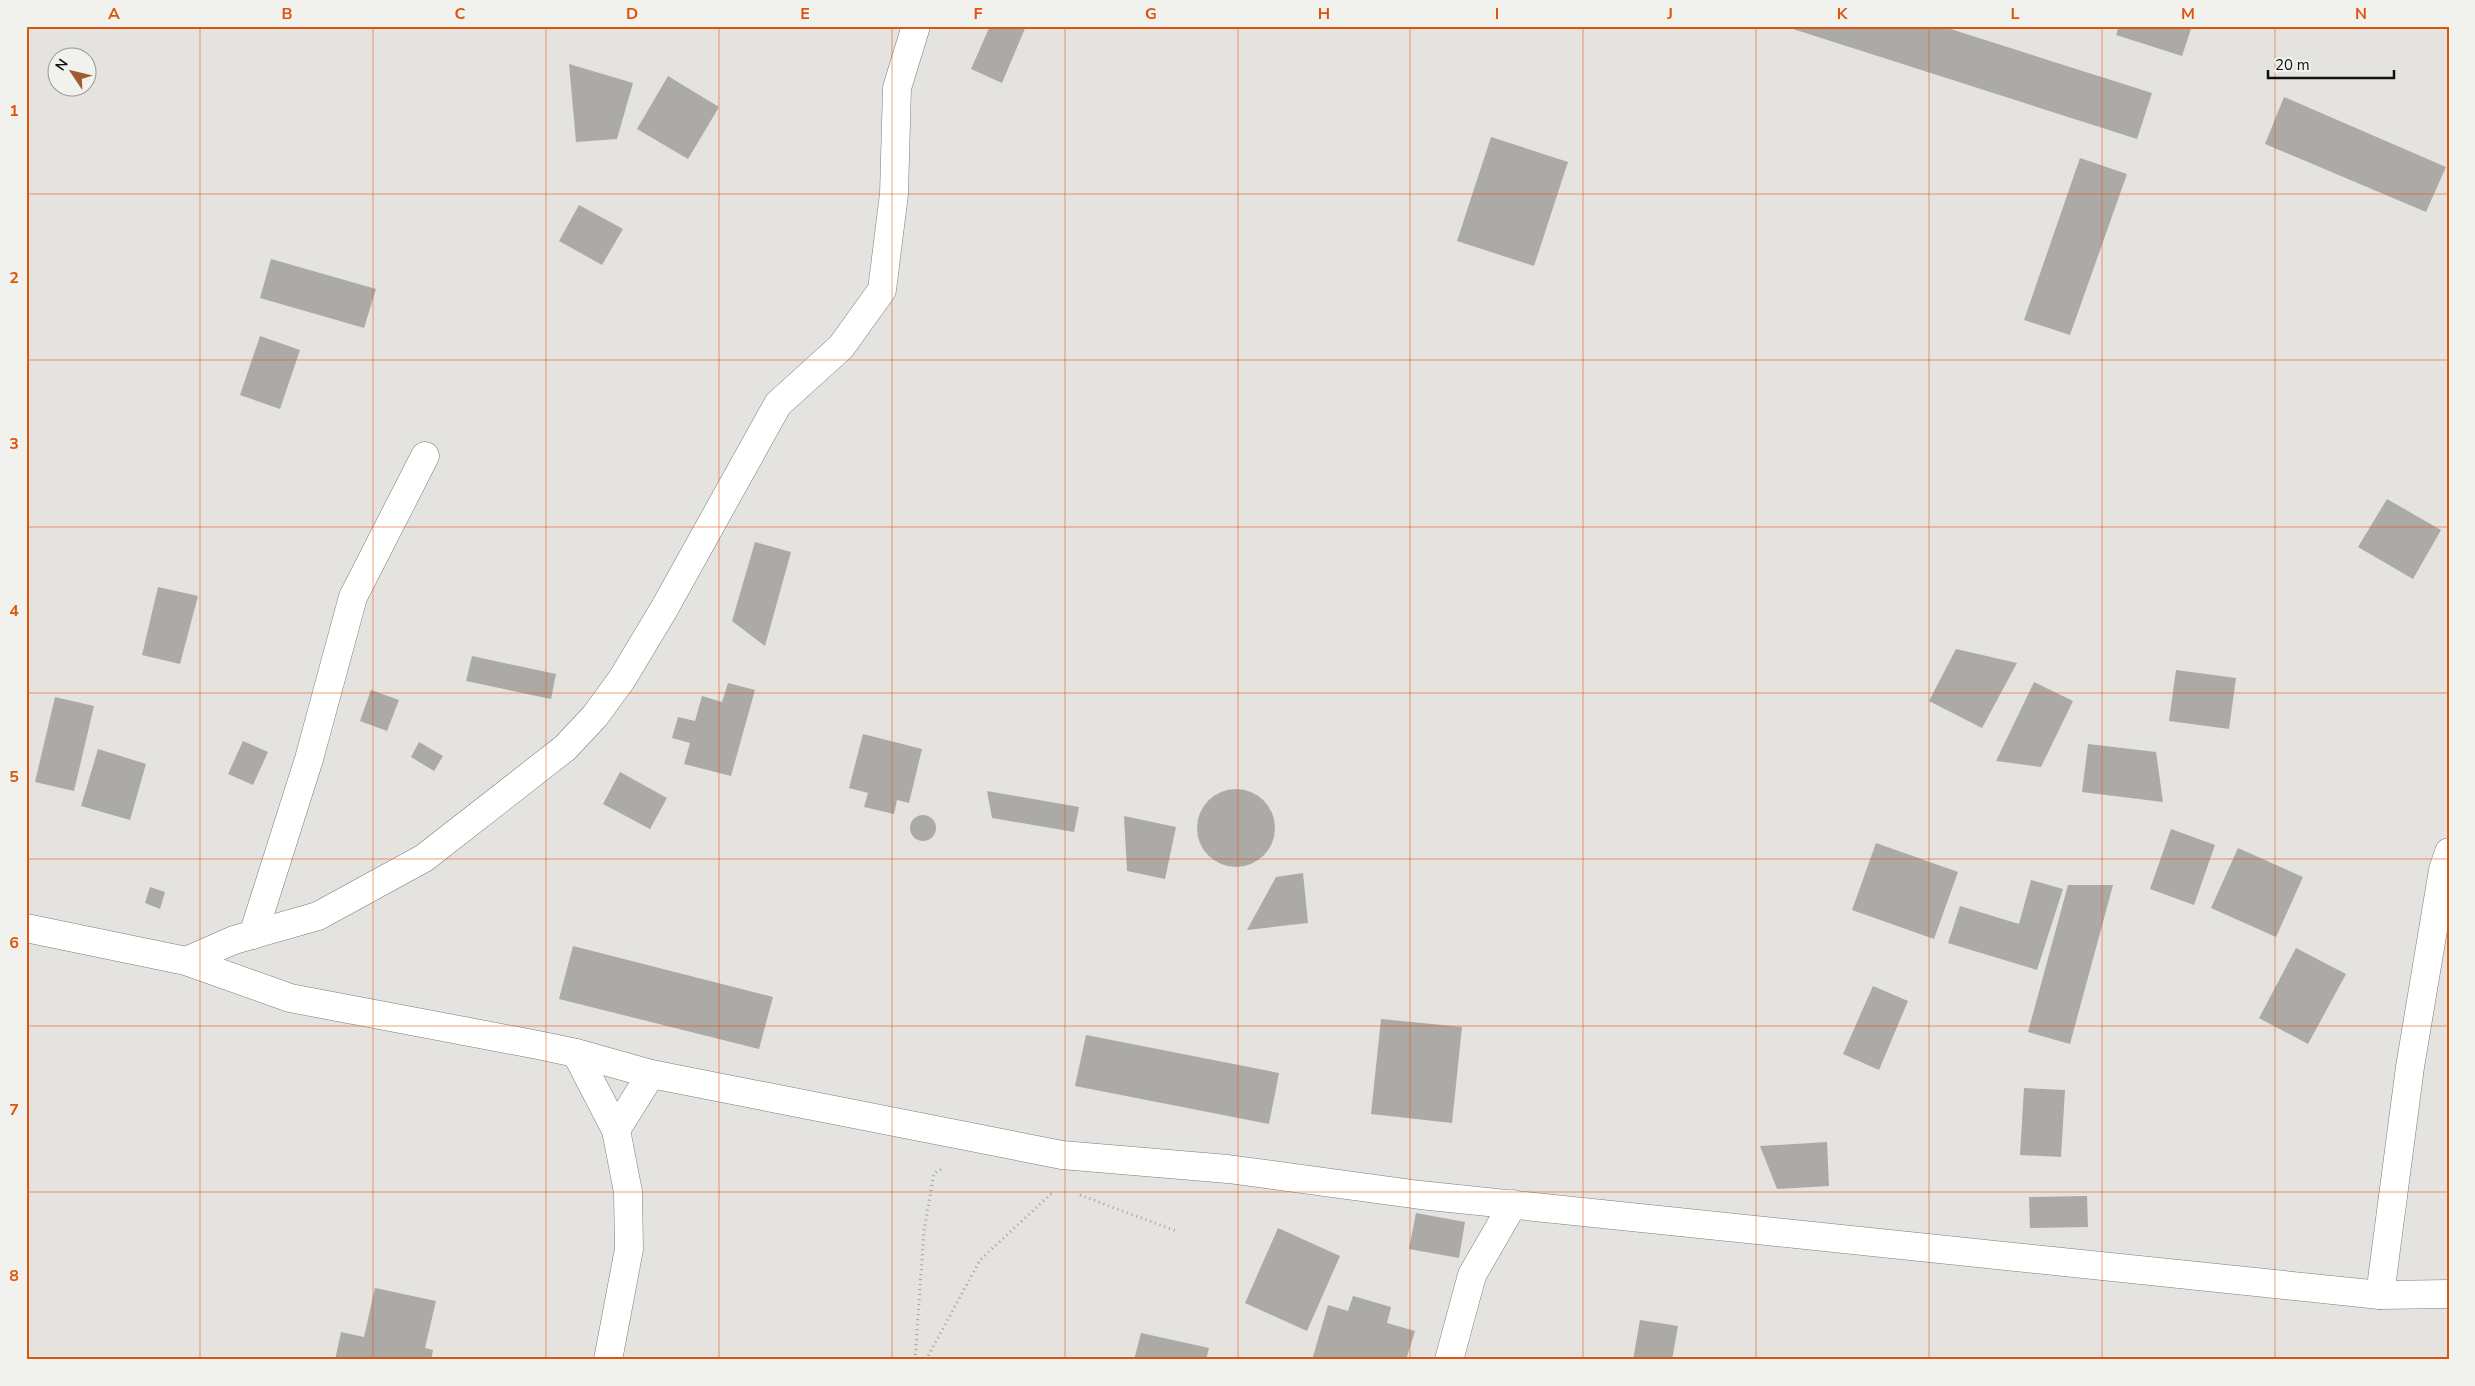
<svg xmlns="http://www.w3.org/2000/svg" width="2475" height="1386" font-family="'Nunito Sans',sans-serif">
<rect width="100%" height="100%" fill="#e4e3e0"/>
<!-- building -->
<g fill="#abaaa7">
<path d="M 990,26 L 1026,26 L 1002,83 L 971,69 Z"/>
<path d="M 1794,26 L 1941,26 L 2152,93 L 2137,139 L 1793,29 Z"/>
<path d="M 2119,26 L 2192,26 L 2182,56 L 2116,35 Z"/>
<path d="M 569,64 L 633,83 L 617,139 L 576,142 Z"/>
<path d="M 668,76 L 719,107 L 688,159 L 637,129 Z"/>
<path d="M 2284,97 L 2446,167 L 2426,212 L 2265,144 Z"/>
<path d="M 1491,137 L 1568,162 L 1534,266 L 1457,241 Z"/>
<path d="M 2080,158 L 2127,174 L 2070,335 L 2024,320 Z"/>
<path d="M 579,205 L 623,229 L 602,265 L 559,241 Z"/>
<path d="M 271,259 L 376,289 L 364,328 L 260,298 Z"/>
<path d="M 260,336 L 300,350 L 280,409 L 240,395 Z"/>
<path d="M 2387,499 L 2441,530 L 2413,579 L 2358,547 Z"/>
<path d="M 755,542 L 791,552 L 765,646 L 732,621 Z"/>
<path d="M 158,587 L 198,596 L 180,664 L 142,655 Z"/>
<path d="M 1956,649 L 2017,663 L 1982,728 L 1929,701 Z"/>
<path d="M 472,656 L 556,674 L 551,699 L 466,681 Z"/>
<path d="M 2176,670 L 2236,678 L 2229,729 L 2169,721 Z"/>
<path d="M 2034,682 L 2073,701 L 2041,767 L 1996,761 Z"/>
<path d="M 728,683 L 755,690 L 731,776 L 684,764 L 690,743 L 672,738 L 678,717 L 695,721 L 702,696 L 722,702 Z"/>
<path d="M 371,690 L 399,700 L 387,731 L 360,721 Z"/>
<path d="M 55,697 L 94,706 L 74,791 L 35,782 Z"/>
<path d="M 863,734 L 922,749 L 909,803 L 897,800 L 894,814 L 864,807 L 868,793 L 849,788 Z"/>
<path d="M 243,741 L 268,752 L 253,785 L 228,774 Z"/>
<path d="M 419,742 L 443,756 L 434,771 L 411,757 Z"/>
<path d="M 2088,744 L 2156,752 L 2163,802 L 2082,792 Z"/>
<path d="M 98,749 L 146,764 L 130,820 L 81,806 Z"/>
<path d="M 620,772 L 667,798 L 650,829 L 603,804 Z"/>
<circle cx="1236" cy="828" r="39"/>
<path d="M 987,791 L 1079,807 L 1074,832 L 992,818 Z"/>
<circle cx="923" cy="828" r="13"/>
<path d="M 1124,816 L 1176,827 L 1165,879 L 1127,871 Z"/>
<path d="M 2171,829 L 2215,845 L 2194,905 L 2150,889 Z"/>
<path d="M 1876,843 L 1958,872 L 1934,939 L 1852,910 Z"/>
<path d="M 2238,848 L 2303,877 L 2276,937 L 2211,908 Z"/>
<path d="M 1303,873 L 1308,923 L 1247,930 L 1276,877 Z"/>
<path d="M 2031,880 L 2063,889 L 2037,970 L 1948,943 L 1960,906 L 2019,924 Z"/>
<path d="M 2068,885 L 2113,885 L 2070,1044 L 2028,1032 Z"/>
<path d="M 150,887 L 165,892 L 160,909 L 145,903 Z"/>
<path d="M 573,946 L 773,997 L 759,1049 L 559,999 Z"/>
<path d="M 2296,948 L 2346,974 L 2308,1044 L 2259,1018 Z"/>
<path d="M 1873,986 L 1908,1001 L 1879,1070 L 1843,1054 Z"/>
<path d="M 1381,1019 L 1462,1027 L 1452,1123 L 1371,1114 Z"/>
<path d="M 1086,1035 L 1279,1073 L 1269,1124 L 1075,1086 Z"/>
<path d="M 2024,1088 L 2065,1090 L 2061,1157 L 2020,1155 Z"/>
<path d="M 1827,1142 L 1829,1186 L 1777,1189 L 1760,1146 Z"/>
<path d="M 2087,1196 L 2088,1227 L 2030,1228 L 2029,1197 Z"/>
<path d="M 1416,1213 L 1465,1222 L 1459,1258 L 1409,1249 Z"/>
<path d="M 1278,1228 L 1340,1256 L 1307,1331 L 1245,1303 Z"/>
<path d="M 375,1288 L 436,1301 L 425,1348 L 433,1350 L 431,1360 L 335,1360 L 341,1332 L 364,1337 Z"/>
<path d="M 1353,1296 L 1391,1307 L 1387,1323 L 1415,1331 L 1406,1360 L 1312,1360 L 1328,1305 L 1348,1311 Z"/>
<path d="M 1640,1320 L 1678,1326 L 1672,1360 L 1633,1360 Z"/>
<path d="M 1141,1333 L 1209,1348 L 1206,1360 L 1134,1360 Z"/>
</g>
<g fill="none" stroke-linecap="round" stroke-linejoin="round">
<defs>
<g id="minor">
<path d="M 26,928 L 186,961 L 290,998 L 538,1045 L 576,1053 L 651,1074 L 1062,1155 L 1228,1169 L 1420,1195 L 2380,1295 L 2449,1294"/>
<path d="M 253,935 L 309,759 L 353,597 L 425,456"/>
<path d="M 186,961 L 234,940 L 318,916 L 424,858 L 565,748 L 595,716 L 622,679 L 664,609 L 778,404 L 841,347 L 882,290 L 894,194 L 897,88 L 916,26"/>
<path d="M 576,1053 L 616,1130 L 628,1192 L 629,1249 L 608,1360"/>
<path d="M 616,1130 L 651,1074"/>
<path d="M 2380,1295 L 2410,1067 L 2443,870 L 2449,852"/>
<path d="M 1449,1360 L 1472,1275 L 1513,1204"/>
</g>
</defs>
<!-- minor casing -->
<use href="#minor" stroke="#7c7c79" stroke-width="29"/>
<!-- path -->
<g stroke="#a2a19f" stroke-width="3" stroke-dasharray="1 4" stroke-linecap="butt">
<path d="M 1080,1195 L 1176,1231"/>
<path d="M 915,1360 L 924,1231 L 934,1173 L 942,1169"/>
<path d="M 926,1360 L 980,1260 L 1054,1191"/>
</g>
<!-- minor -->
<use href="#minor" stroke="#fff" stroke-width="28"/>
</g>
<!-- grid -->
<path fill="none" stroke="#dd550c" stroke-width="1" stroke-opacity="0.55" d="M 200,26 L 200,1360M 373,26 L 373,1360M 546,26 L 546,1360M 719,26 L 719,1360M 892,26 L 892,1360M 1065,26 L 1065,1360M 1238,26 L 1238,1360M 1410,26 L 1410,1360M 1583,26 L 1583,1360M 1756,26 L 1756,1360M 1929,26 L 1929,1360M 2102,26 L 2102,1360M 2275,26 L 2275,1360M 26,194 L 2449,194M 26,360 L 2449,360M 26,527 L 2449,527M 26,693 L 2449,693M 26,859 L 2449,859M 26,1026 L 2449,1026M 26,1192 L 2449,1192"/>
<!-- border -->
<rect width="2475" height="1386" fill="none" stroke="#f1f1ee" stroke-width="55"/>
<!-- north arrow -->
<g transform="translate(72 72) rotate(305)"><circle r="24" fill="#f1f1ee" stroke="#979795"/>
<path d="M0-4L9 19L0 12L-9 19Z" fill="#a05c2f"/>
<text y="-8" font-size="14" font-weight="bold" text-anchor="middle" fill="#111110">N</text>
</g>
<!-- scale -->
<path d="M2268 70v8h126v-8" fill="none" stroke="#111110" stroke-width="2.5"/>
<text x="2275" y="70" font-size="15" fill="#111110" stroke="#f1f1ee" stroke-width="4" paint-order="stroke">20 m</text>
<rect x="28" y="28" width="2420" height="1330" fill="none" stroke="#dd550c" stroke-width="2"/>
<g font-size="16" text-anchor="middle" font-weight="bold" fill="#dd550c">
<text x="114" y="19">A</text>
<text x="287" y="19">B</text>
<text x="460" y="19">C</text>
<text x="632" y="19">D</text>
<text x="805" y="19">E</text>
<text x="978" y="19">F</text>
<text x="1151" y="19">G</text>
<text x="1324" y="19">H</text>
<text x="1497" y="19">I</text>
<text x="1670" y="19">J</text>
<text x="1842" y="19">K</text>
<text x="2015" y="19">L</text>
<text x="2188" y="19">M</text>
<text x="2361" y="19">N</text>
<text x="14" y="116">1</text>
<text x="14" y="283">2</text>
<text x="14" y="449">3</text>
<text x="14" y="616">4</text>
<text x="14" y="782">5</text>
<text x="14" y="948">6</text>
<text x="14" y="1115">7</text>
<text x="14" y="1281">8</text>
</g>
</svg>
